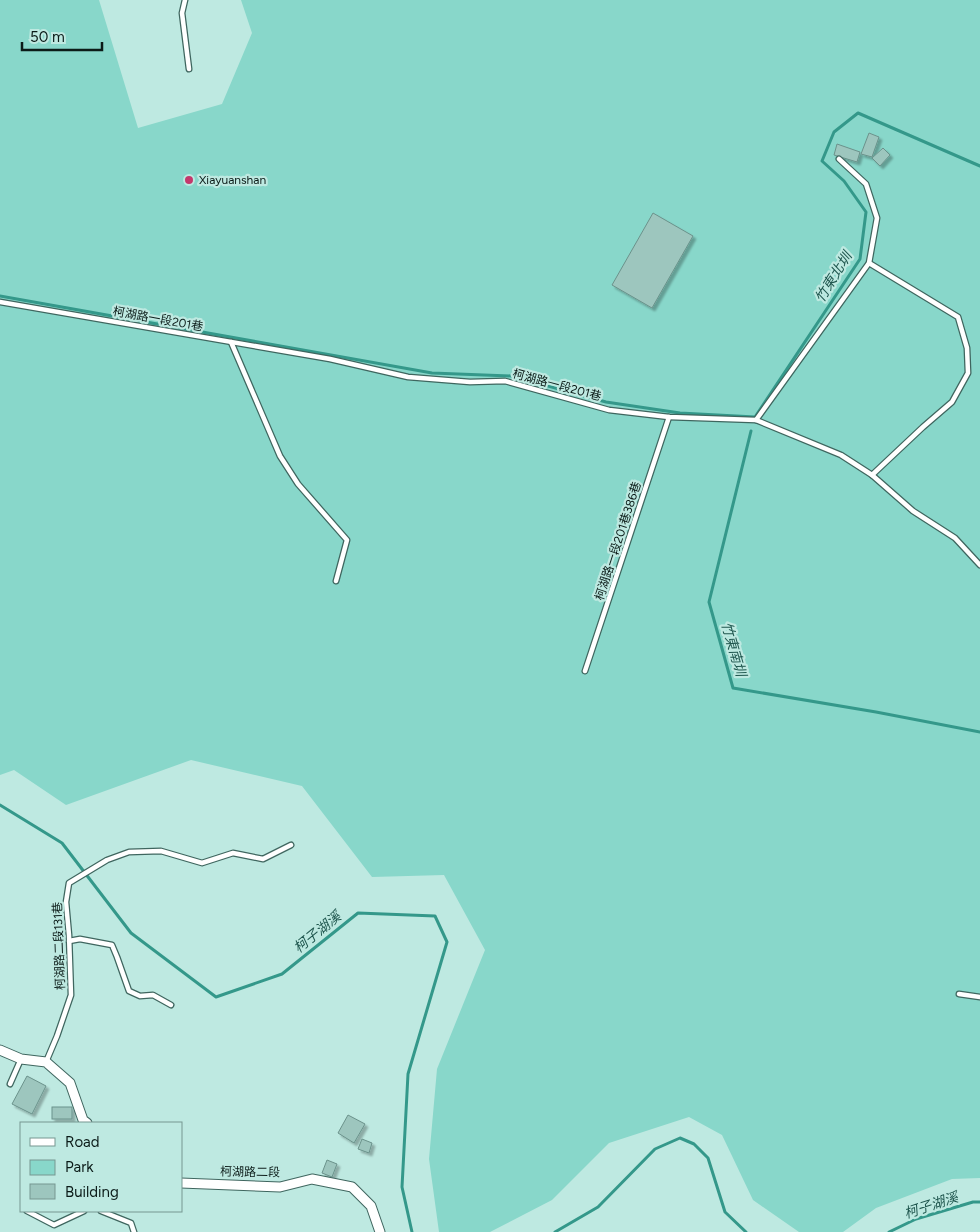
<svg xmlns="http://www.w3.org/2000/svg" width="980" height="1232" font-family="Figtree,'Noto Sans TC',sans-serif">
<defs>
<filter id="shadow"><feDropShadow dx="3" dy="3" stdDeviation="1" flood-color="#0004"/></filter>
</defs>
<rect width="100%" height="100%" fill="#bee9e1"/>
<!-- green -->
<path fill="#88d7ca" d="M 0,0 L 99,0 L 138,128 L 222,104 L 252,33 L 241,0 L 980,0 L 980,1178 L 952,1179 L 876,1208 L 843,1232 L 799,1232 L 753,1200 L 722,1135 L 689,1117 L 609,1143 L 552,1200 L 490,1232 L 439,1232 L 429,1159 L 437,1069 L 485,950 L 444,875 L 372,877 L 302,786 L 191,760 L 66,805 L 14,770 L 0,775 Z"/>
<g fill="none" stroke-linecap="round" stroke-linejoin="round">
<!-- stream -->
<g stroke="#34988a" stroke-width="3">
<path d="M 0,296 L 432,373 L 512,376 L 606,402 L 680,413 L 755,417 L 860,259 L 866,212 L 844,181 L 822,161 L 834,132 L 858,113 L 980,166"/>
<path d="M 751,431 L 709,602 L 733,688 L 876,712 L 980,732"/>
<path d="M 0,805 L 62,843 L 131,933 L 216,997 L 282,974 L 358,913 L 435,916 L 447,942 L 408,1074 L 402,1187 L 412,1232"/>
<path d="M 555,1232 L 598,1207 L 655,1149 L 680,1138 L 694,1144 L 708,1158 L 725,1212 L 746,1232"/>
<path d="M 889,1232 L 916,1219 L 973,1202 L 980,1202"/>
</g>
</g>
<!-- building -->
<g fill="#9dc6be" stroke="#6b928b" filter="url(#shadow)">
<path d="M 869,133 L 879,137 L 872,157 L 861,154 Z"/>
<path d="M 837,144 L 860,152 L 857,162 L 834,155 Z"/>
<path d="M 883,148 L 890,155 L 880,166 L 872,158 Z"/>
<path d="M 653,213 L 693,236 L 652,308 L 612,285 Z"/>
<path d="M 27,1076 L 46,1086 L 32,1114 L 12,1104 Z"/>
<rect x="52" y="1107" width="20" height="12"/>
<path d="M 348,1115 L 365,1124 L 354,1143 L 338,1133 Z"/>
<path d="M 362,1139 L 372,1143 L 369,1153 L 358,1149 Z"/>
<path d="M 327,1160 L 337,1164 L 332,1177 L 322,1173 Z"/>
</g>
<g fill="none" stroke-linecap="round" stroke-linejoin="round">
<defs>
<g id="service">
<path d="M 185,0 L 182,13 L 189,69"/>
<path d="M 869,263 L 958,317 L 967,348 L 968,373 L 952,402 L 923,427 L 872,475"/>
<path d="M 0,302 L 330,359 L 408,377 L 470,382 L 505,381 L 609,410 L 669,417 L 756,420 L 841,455 L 872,475 L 913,511 L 955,538 L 980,565"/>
<path d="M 231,342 L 280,456 L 298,484 L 347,540 L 336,581"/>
<path d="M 756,420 L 869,263 L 877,218 L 866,184 L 839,159"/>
<path d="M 585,671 L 669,417"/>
<path d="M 69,941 L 80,939 L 112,945 L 117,957 L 129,991 L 140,996 L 153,995 L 171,1005"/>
<path d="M 959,994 L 980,997"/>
<path d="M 46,1062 L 57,1036 L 71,995 L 69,935 L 66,902 L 69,883 L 107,860 L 129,852 L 161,851 L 202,863 L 233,853 L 263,859 L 291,845"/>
<path d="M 10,1084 L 21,1059"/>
<path d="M 27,1211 L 54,1225 L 84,1211"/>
<path d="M 101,1211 L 131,1223 L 134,1232"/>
</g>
<g id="minor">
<path d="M 0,1050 L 21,1059 L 46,1062 L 70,1083 L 83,1120 L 87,1123"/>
<path d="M 181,1183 L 280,1187 L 312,1179 L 352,1187 L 371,1206 L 380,1232"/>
</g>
</defs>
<!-- service casing -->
<use href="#service" stroke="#3f665f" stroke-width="7"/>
<!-- minor casing -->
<use href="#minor" stroke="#3f665f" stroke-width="11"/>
<!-- service -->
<use href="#service" stroke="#fff" stroke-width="4.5"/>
<!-- minor -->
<use href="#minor" stroke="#fff" stroke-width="9"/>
</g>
<!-- markers -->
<circle fill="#c4386c" stroke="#bee9e1" stroke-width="2" cx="189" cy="180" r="5"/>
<g text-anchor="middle" stroke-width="4.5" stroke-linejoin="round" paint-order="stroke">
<!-- poi labels -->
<g font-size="12" fill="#0b1b18" stroke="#bee9e1" text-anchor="start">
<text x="199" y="184">Xiayuanshan</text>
</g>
<!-- street labels -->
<g font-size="12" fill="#0b1b18" stroke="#bee9e1">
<text transform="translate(158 319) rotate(10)" y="4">柯湖路一段201巷</text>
<text transform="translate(557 385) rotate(15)" y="4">柯湖路一段201巷</text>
<text transform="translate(618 541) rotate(-72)" y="4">柯湖路一段201巷386巷</text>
<text transform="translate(59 946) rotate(-92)" y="4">柯湖路二段131巷</text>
<text transform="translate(250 1172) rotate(1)" y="4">柯湖路二段</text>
</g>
<!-- water labels -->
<g font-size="14" font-style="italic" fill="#1f564e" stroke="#bee9e1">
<text transform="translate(833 277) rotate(-58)" y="5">竹東北圳</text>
<text transform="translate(734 649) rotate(74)" y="5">竹東南圳</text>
<text transform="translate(317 932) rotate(-39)" y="5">柯子湖溪</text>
<text transform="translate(931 1205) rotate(-18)" y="5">柯子湖溪</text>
</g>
</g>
<!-- legend -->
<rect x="20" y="1122" width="162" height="90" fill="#bee9e1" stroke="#769791"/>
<rect x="30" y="1138" width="25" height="8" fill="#ffffff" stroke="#769791"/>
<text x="65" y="1147" font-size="15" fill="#0b1b18">Road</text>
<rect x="30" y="1160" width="25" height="15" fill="#88d7ca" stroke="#769791"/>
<text x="65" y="1172" font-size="15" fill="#0b1b18">Park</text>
<rect x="30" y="1184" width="25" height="15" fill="#9dc6be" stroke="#769791"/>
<text x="65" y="1197" font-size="15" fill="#0b1b18">Building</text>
<!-- scale -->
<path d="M22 42v8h80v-8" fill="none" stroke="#0b1b18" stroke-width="2.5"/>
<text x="30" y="42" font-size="15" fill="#0b1b18" stroke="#bee9e1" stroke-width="4" paint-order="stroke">50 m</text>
</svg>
